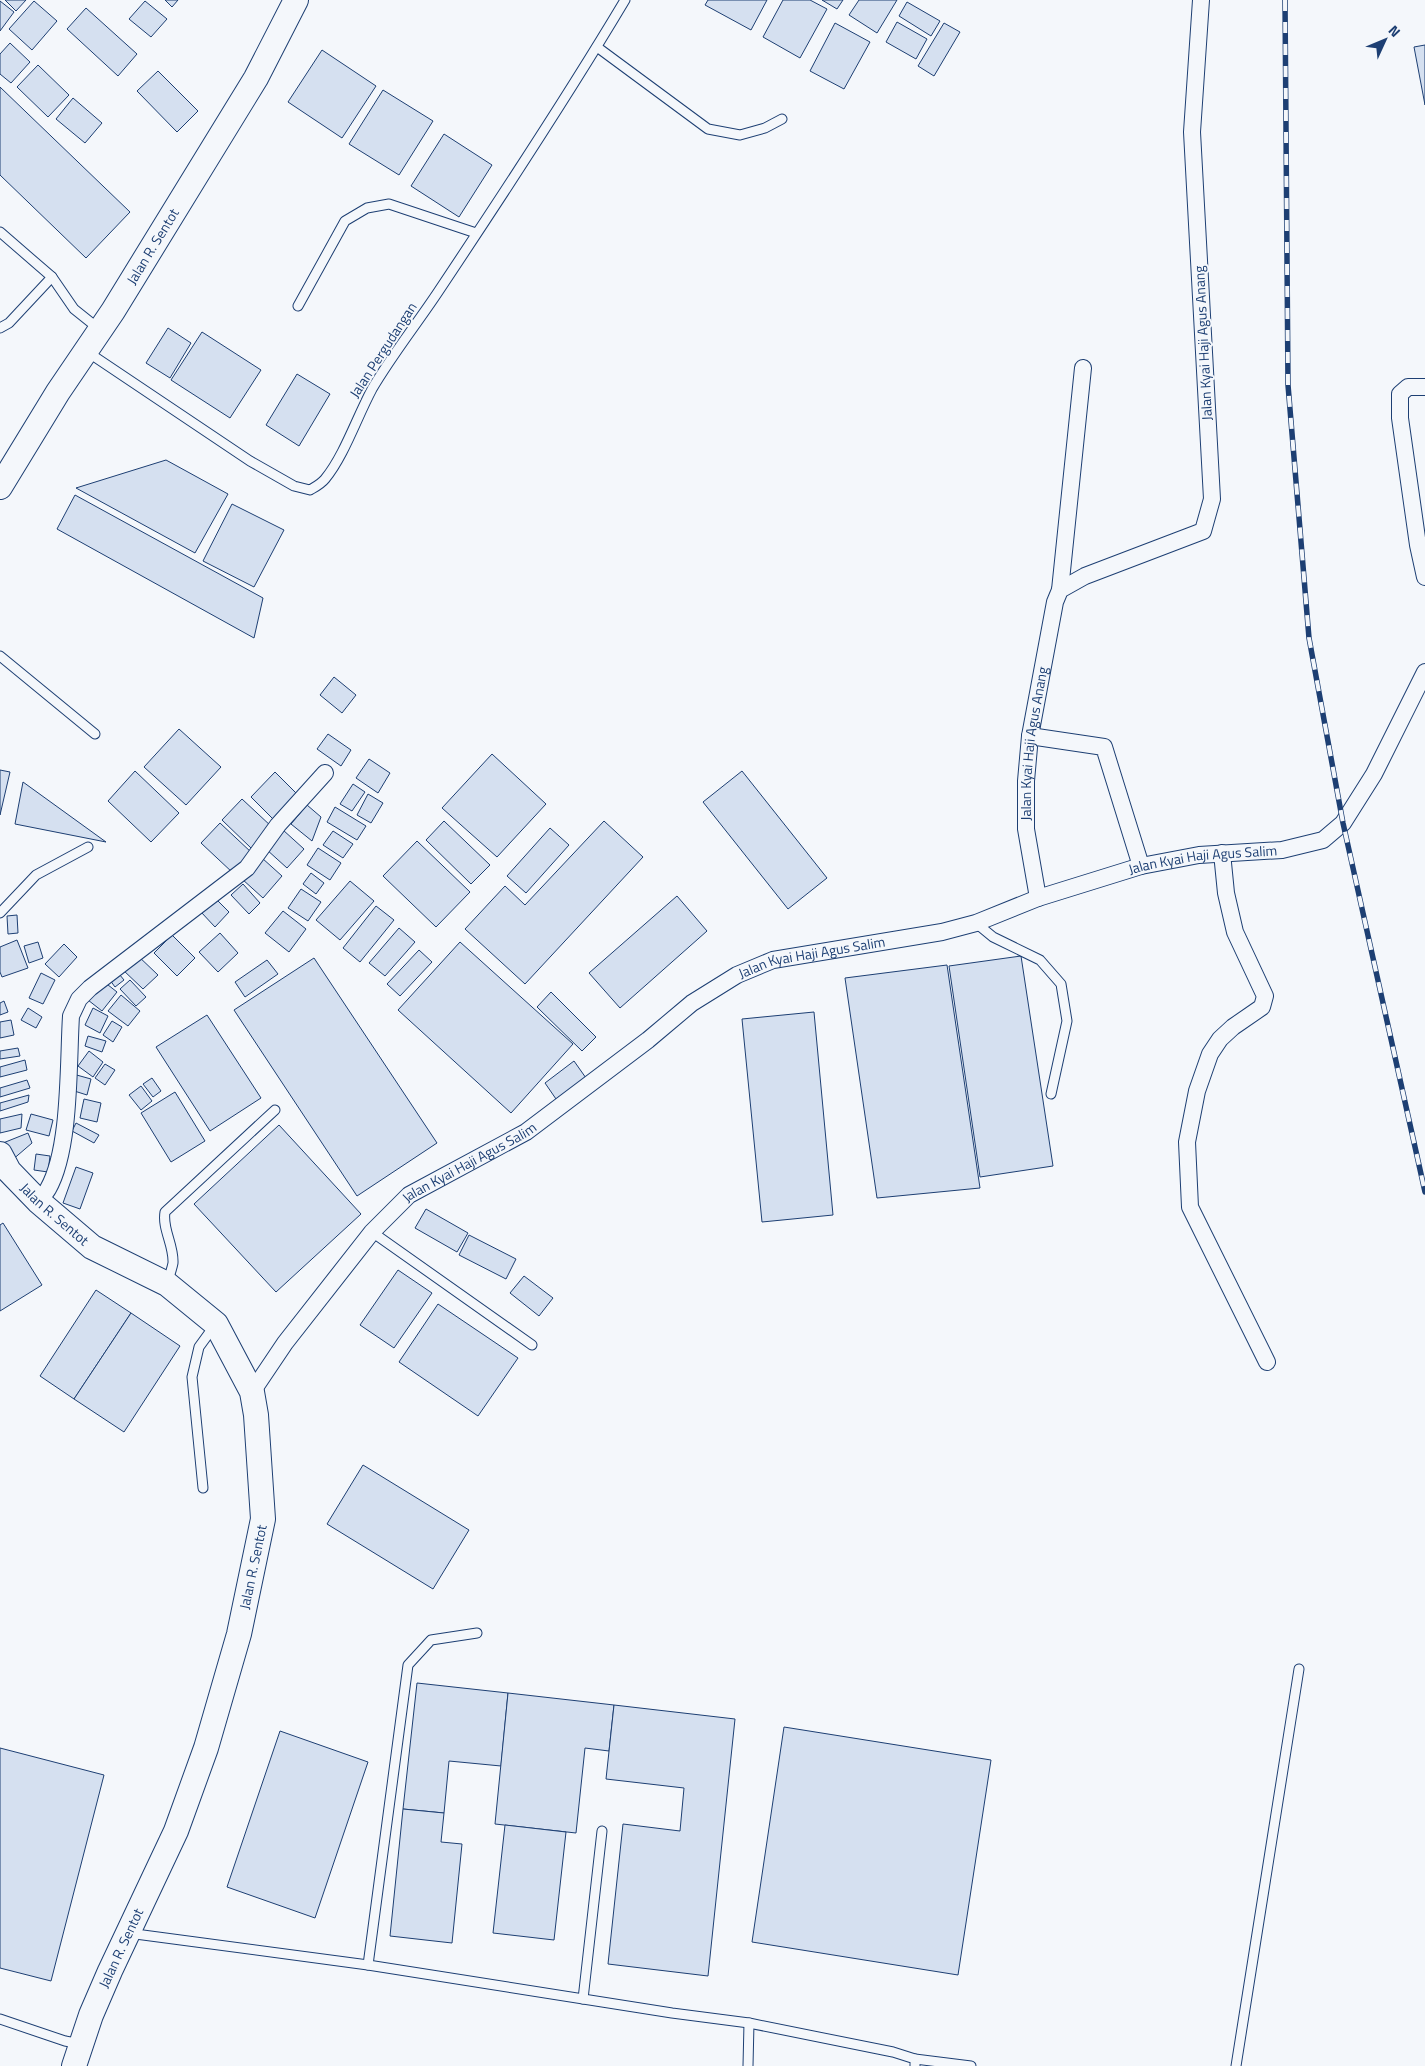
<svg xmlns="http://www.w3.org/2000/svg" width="1425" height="2066" font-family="'Titillium Web',sans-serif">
<rect width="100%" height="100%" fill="#f4f7fb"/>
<!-- building -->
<g fill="#d5e0f0" stroke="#1d3f73">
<path d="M 5,0 L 26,0 L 16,11 Z"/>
<path d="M 165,0 L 178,0 L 172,7 Z"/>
<path d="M 708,0 L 767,0 L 751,30 L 705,5 Z"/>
<path d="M 783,0 L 810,0 L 827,9 L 800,58 L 763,37 Z"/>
<path d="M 822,0 L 843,0 L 837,9 Z"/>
<path d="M 859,0 L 897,0 L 877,33 L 849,15 Z"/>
<path d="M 0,1 L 14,12 L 0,31 Z"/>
<path d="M 34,1 L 57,21 L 32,50 L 9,29 Z"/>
<path d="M 145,1 L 167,19 L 151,37 L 129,19 Z"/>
<path d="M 907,2 L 940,21 L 931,36 L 899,16 Z"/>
<path d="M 86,8 L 137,54 L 118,76 L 67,29 Z"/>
<path d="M 897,22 L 927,39 L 916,59 L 886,42 Z"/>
<path d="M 835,23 L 870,42 L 844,89 L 810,71 Z"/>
<path d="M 944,23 L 960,32 L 934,76 L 918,66 Z"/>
<path d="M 10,43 L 30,62 L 11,83 L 0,74 L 0,54 Z"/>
<path d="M 1425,45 L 1425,105 L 1414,47 Z"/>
<path d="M 322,50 L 376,86 L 342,138 L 288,102 Z"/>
<path d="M 38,65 L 69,95 L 48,117 L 17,87 Z"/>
<path d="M 158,71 L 198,111 L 177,132 L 137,91 Z"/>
<path d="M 0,87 L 130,212 L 86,258 L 0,175 Z"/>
<path d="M 383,90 L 433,121 L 399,175 L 349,144 Z"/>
<path d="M 73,98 L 102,123 L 85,143 L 56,119 Z"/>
<path d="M 444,134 L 492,165 L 459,217 L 411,186 Z"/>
<path d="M 168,328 L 191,343 L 170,378 L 146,363 Z"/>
<path d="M 202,332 L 261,370 L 230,418 L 171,380 Z"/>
<path d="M 297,374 L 330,394 L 299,446 L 266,425 Z"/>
<path d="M 166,460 L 228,494 L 195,553 L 76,488 Z"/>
<path d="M 75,495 L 263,598 L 254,638 L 57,529 Z"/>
<path d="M 232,504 L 284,530 L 254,587 L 203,561 Z"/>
<path d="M 334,677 L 356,695 L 342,713 L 320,695 Z"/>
<path d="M 179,729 L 221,767 L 186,805 L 144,767 Z"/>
<path d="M 328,734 L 351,750 L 341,766 L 317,749 Z"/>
<path d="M 492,754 L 546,804 L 497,857 L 442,808 Z"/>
<path d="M 369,759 L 390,773 L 378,793 L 356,778 Z"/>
<path d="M 0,770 L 10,772 L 0,815 Z"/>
<path d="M 135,771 L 179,813 L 151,842 L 108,801 Z"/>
<path d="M 742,771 L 827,878 L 788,909 L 703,802 Z"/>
<path d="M 275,772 L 299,796 L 274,820 L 251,797 Z"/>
<path d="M 23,782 L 106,842 L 15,824 Z"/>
<path d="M 353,784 L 365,792 L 352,811 L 340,804 Z"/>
<path d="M 368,794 L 383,803 L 371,823 L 357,815 Z"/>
<path d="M 242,799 L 272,827 L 251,848 L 222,820 Z"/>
<path d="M 307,805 L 321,817 L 312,841 L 291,824 Z"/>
<path d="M 335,807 L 366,826 L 357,840 L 327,822 Z"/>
<path d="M 444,821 L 490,865 L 471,884 L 426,840 Z"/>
<path d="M 604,821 L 643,857 L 525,984 L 465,929 L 505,886 L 525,905 Z"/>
<path d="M 220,823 L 252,853 L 233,873 L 201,843 Z"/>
<path d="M 550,828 L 569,845 L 526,893 L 507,876 Z"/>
<path d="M 283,830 L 304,849 L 287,868 L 266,849 Z"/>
<path d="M 333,831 L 353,844 L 343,858 L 323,845 Z"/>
<path d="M 417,841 L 470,892 L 436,927 L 383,876 Z"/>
<path d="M 318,848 L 341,863 L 330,880 L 307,865 Z"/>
<path d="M 262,858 L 282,876 L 263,898 L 242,879 Z"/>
<path d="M 311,873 L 324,883 L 316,894 L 303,884 Z"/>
<path d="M 350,881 L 374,901 L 340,940 L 316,920 Z"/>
<path d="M 243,884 L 260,903 L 249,914 L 231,895 Z"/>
<path d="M 301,889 L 321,902 L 308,921 L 288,908 Z"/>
<path d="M 677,896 L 707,931 L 620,1008 L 589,973 Z"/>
<path d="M 215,898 L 229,912 L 215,927 L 201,912 Z"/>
<path d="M 376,906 L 394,920 L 360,962 L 343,948 Z"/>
<path d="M 283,911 L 306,929 L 289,952 L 265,933 Z"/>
<path d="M 17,915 L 18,933 L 8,934 L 7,916 Z"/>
<path d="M 399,928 L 415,942 L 385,976 L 369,963 Z"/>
<path d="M 220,933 L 238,953 L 218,972 L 199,952 Z"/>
<path d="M 172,935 L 195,958 L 177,976 L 154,953 Z"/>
<path d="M 17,940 L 28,968 L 2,977 L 0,972 L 0,947 Z"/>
<path d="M 38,942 L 43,958 L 29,963 L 24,946 Z"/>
<path d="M 460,942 L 573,1044 L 511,1113 L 398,1010 Z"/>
<path d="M 64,944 L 77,957 L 59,977 L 45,964 Z"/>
<path d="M 419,950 L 432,962 L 400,996 L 387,984 Z"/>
<path d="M 136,954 L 158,975 L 143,989 L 122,969 Z"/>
<path d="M 1021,956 L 1053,1166 L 980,1177 L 949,966 Z"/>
<path d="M 314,958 L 437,1143 L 357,1196 L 234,1010 Z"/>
<path d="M 267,960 L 278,974 L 245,997 L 235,982 Z"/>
<path d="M 947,965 L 980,1188 L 877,1198 L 845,978 Z"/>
<path d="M 115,969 L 124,980 L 115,987 L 107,976 Z"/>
<path d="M 41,973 L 55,980 L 43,1004 L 29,998 Z"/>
<path d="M 130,980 L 146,997 L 136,1006 L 120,989 Z"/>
<path d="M 103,981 L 117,992 L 102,1011 L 88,1000 Z"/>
<path d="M 551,992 L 596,1037 L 582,1051 L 537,1007 Z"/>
<path d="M 121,995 L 140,1011 L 128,1026 L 108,1011 Z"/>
<path d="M 4,1001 L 8,1012 L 0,1015 L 0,1003 Z"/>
<path d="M 28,1008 L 42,1017 L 36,1028 L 21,1020 Z"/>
<path d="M 93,1008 L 108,1016 L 100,1033 L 85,1025 Z"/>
<path d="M 814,1012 L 833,1215 L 762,1222 L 742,1019 Z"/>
<path d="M 207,1015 L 261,1098 L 210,1131 L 156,1047 Z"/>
<path d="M 11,1020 L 14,1035 L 0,1038 L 0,1022 Z"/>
<path d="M 112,1021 L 122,1027 L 113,1042 L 103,1035 Z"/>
<path d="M 88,1036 L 106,1041 L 102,1052 L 85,1046 Z"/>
<path d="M 18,1048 L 20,1056 L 0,1059 L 0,1051 Z"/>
<path d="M 89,1051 L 103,1062 L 93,1077 L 78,1066 Z"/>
<path d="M 25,1060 L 27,1070 L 0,1077 L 0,1067 Z"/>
<path d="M 574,1061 L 586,1078 L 556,1099 L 545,1083 Z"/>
<path d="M 105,1064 L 115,1070 L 105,1085 L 95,1078 Z"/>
<path d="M 73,1074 L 91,1079 L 87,1095 L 68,1089 Z"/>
<path d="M 152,1078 L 161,1091 L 153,1097 L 143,1084 Z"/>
<path d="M 27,1080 L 30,1088 L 0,1097 L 0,1088 Z"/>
<path d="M 141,1086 L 152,1101 L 141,1110 L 129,1095 Z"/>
<path d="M 175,1092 L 205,1141 L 171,1162 L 141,1113 Z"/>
<path d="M 29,1095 L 28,1102 L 0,1111 L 0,1103 Z"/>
<path d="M 84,1099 L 101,1103 L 97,1122 L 80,1118 Z"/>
<path d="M 22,1114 L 21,1128 L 0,1133 L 0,1119 Z"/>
<path d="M 31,1114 L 53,1120 L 49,1136 L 26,1130 Z"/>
<path d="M 76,1123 L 99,1135 L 94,1143 L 72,1131 Z"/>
<path d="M 279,1125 L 361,1214 L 276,1292 L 194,1204 Z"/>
<path d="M 28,1133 L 32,1143 L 11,1161 L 3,1143 Z"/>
<path d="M 36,1154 L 50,1156 L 48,1172 L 34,1170 Z"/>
<path d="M 76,1167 L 93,1173 L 80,1209 L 63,1203 Z"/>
<path d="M 426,1209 L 468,1233 L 457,1252 L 415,1228 Z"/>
<path d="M 3,1223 L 42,1285 L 0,1311 L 0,1225 Z"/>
<path d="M 469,1235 L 516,1259 L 506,1279 L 459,1255 Z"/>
<path d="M 398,1270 L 432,1293 L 394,1348 L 360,1325 Z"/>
<path d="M 524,1276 L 553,1298 L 539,1316 L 510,1293 Z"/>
<path d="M 96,1290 L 131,1313 L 74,1399 L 40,1376 Z"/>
<path d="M 438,1304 L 518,1358 L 478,1416 L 399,1362 Z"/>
<path d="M 131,1313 L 180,1346 L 124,1432 L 74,1399 Z"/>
<path d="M 363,1465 L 469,1530 L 433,1589 L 327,1524 Z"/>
<path d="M 417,1683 L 508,1693 L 501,1766 L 449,1761 L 444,1813 L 403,1809 Z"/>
<path d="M 508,1693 L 614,1705 L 609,1751 L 585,1748 L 576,1833 L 495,1824 Z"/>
<path d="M 614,1705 L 735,1719 L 708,1976 L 608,1964 L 623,1824 L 680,1831 L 684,1788 L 606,1779 Z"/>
<path d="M 784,1727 L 991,1760 L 958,1975 L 752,1942 Z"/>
<path d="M 280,1731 L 368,1762 L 315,1918 L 227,1887 Z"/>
<path d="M 0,1748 L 104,1775 L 51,1981 L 0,1968 Z"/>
<path d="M 403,1809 L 444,1813 L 441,1842 L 462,1844 L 452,1943 L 390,1936 Z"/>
<path d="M 505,1825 L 566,1832 L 554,1940 L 493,1933 Z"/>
</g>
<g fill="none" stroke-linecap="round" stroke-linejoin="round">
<defs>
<g id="lane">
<path d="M 597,47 L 708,129 L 740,135 L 765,128 L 782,119"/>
<path d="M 0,232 L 52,277 L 74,309 L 99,329"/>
<path d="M 298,306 L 345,221 L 367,208 L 389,204 L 476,233"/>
<path d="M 0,328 L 9,323 L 52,277"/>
<path d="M 86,351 L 250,461 L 294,486 L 310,490 C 315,487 321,484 325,479 C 344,456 357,417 372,389 C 392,355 416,325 438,292 C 502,196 566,99 625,0"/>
<path d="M 0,656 L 95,734"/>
<path d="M 0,913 L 36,875 L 88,847"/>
<path d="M 976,923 L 993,937 L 1040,960 L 1061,984 L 1067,1021 L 1051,1094"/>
<path d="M 372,1232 L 532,1345"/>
<path d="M 168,1282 C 169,1276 172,1269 173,1263 C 174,1245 162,1229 165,1212 L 275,1110"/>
<path d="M 203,1488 L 192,1377 L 199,1347 L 215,1325"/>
<path d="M 128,1933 L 368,1965 L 672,2013 L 749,2023 L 893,2052 L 915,2059 L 915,2066"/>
<path d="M 368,1965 L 408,1665 L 431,1640 L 477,1633"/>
<path d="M 583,1999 L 602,1831"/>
<path d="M 0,2019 L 65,2041 L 81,2044"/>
<path d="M 915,2059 L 971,2066"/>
<path d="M 748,2066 L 749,2023"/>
<path d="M 1236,2066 L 1299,1669"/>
</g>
<g id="street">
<path d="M 1425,387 L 1408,387 L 1400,394 L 1400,418 L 1418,545 L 1425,577"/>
<path d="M 1060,590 L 1083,368"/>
<path d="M 1030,736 L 1104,747 L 1141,866"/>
<path d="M 1222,853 L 1226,893 L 1235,932 L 1265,996 L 1262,1007 L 1233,1027 L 1220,1039 L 1210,1054 L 1197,1091 L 1187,1142 L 1190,1207 L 1267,1362"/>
<path id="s1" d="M 1038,898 L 1026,829 L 1026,781 L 1030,736 L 1055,602 L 1060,590 L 1085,576 L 1203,531 L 1212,499 L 1192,132 L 1201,0"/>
<path d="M 38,1201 C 41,1197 46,1193 48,1189 C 71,1149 68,1063 71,1016 L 79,999 L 90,988 L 247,868 L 278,825 L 325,773"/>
<path id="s2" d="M 252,1392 L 285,1343 L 372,1232 L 409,1195 L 526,1132 L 648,1040 L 692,1003 L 737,975 L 773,960 L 942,932 L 976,923 L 1038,898 L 1141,866 L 1199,855 L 1282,850 L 1323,840 L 1343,823 L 1374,774 L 1425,672"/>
</g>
<g id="secondary">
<path id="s3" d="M 0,487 L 58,392 L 113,311 L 256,78 L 296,0"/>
<path id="s4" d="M 0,1154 L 9,1171 L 38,1201 L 92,1247 L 167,1284 L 216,1324 L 252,1392 L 256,1415 L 263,1519 L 239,1634 L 206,1748 L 176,1831 L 110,1971 L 91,2015 L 74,2066"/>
</g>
</defs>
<!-- lane casing -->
<use href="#lane" stroke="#1d3f73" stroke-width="11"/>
<!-- street casing -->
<use href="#street" stroke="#1d3f73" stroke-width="18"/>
<!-- secondary casing -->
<use href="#secondary" stroke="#1d3f73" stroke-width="26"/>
<!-- lane -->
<use href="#lane" stroke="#f4f7fb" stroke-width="9"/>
<!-- street -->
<use href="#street" stroke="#f4f7fb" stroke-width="16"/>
<!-- secondary -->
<use href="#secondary" stroke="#f4f7fb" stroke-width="24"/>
<defs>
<path id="rail" d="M 1285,0 L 1288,385 L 1309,638 L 1343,823 L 1425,1192"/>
</defs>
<!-- rail casing -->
<use href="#rail" stroke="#1d3f73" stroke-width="5.5"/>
<!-- rail -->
<use href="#rail" stroke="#f4f7fb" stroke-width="4" stroke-dasharray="11" stroke-linecap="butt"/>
</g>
<g text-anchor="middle" stroke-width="4" stroke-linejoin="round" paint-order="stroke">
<!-- street labels -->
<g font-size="14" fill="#1d3f73" stroke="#f4f7fb">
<text dy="5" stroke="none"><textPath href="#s3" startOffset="285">Jalan R. Sentot</textPath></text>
<text transform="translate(1203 343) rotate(-93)" y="5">Jalan Kyai Haji Agus Anang</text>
<text transform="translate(383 350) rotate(-57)" y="5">Jalan Pergudangan</text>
<text dy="5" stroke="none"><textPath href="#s1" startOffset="156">Jalan Kyai Haji Agus Anang</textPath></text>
<text dy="5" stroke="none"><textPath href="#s2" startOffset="1131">Jalan Kyai Haji Agus Salim</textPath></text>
<text dy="5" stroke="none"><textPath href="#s2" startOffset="726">Jalan Kyai Haji Agus Salim</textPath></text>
<text dy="5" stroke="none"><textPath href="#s2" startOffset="321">Jalan Kyai Haji Agus Salim</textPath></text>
<text dy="5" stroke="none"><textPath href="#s4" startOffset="82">Jalan R. Sentot</textPath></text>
<text transform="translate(253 1567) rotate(-78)" y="5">Jalan R. Sentot</text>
<text transform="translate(121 1948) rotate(-65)" y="5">Jalan R. Sentot</text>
</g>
</g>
<!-- north arrow -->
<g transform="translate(1385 40) rotate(46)" stroke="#f4f7fb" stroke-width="4" paint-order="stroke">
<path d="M0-4L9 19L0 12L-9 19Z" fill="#1d3f73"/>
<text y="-8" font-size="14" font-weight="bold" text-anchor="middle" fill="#1d3f73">N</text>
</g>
</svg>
